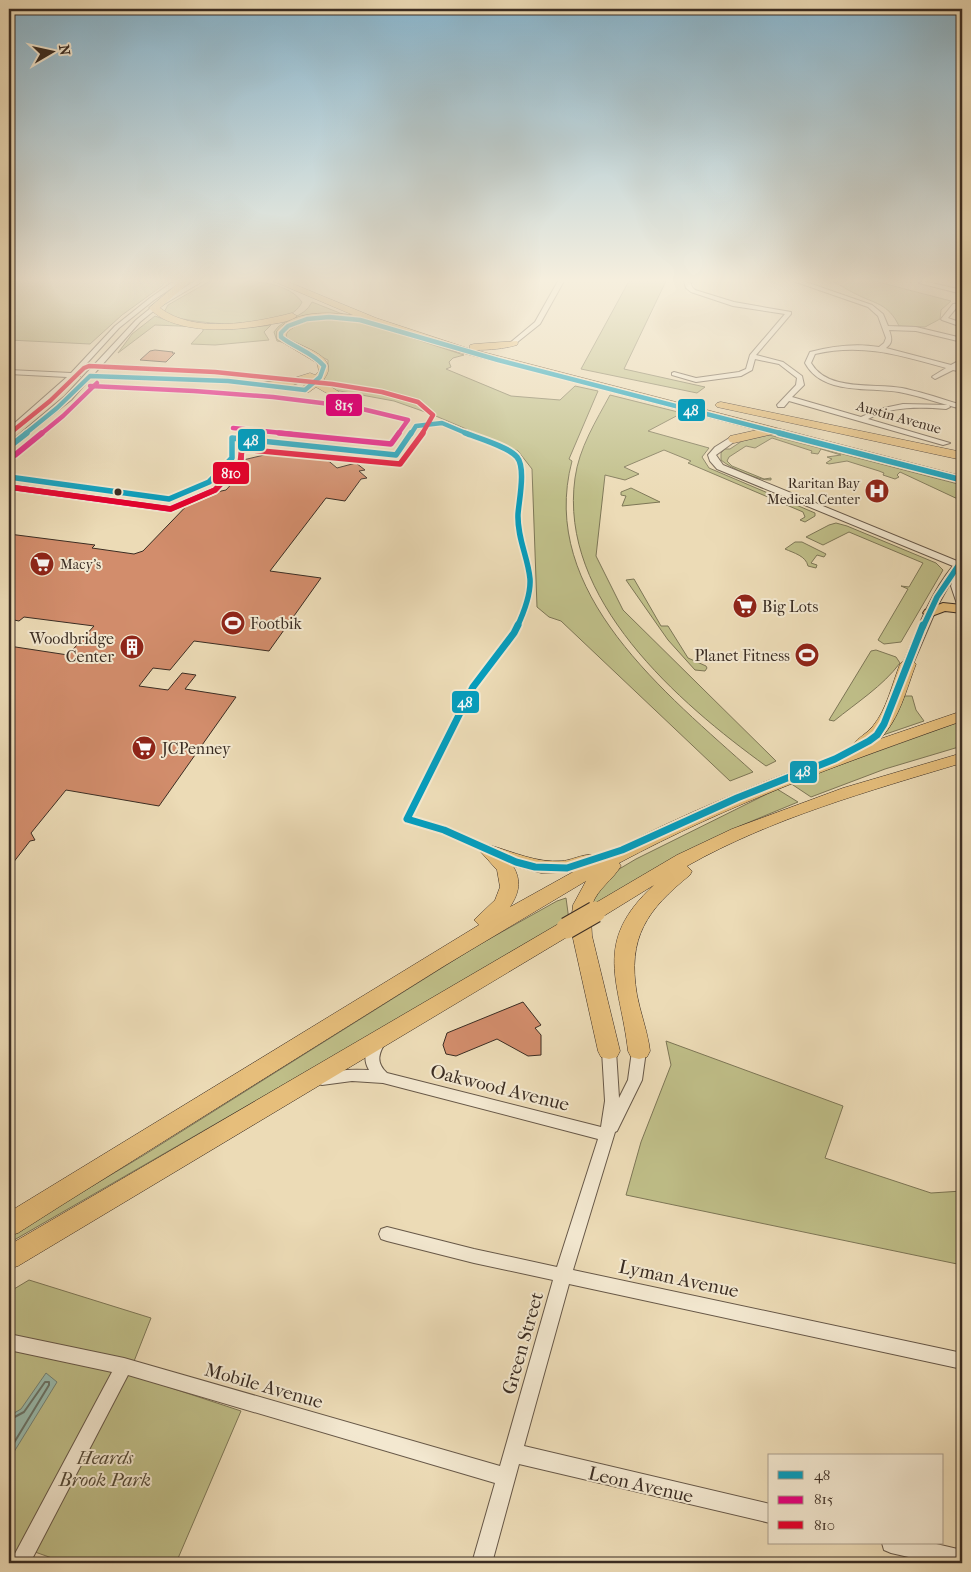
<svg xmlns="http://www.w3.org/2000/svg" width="971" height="1572" font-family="'IM FELL French Canon',serif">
<rect width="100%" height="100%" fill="#ecdbb6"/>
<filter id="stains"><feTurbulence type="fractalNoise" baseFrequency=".004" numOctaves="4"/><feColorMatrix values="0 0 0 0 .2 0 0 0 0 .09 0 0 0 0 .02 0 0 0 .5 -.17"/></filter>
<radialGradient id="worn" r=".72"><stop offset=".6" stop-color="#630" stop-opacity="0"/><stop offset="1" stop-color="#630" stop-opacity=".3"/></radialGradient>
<!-- green -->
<g fill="#bfbe88" stroke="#7d7656">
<path d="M 9,281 L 160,281 L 164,283 L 162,286 L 122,315 L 90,344 L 9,340 Z"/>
<path d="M 210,281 C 237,281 284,277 302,302 C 288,335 192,324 163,314 L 168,305 Z"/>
<path d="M 629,281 L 666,281 L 624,369 L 705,387 L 697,393 L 581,369 Z"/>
<path d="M 832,281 L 874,281 L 951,301 L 941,310 L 940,319 L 925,327 L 899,326 C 888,303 875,304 856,294 C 847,290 841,285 832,281 Z"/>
<path d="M 312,302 L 350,317 L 294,321 L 279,340 L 282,342 L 277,341 L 274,332 C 283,317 304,319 312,302 Z"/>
<path d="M 155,316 C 190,330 234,330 271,325 L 264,332 L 269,340 L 215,345 L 191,344 L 203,331 L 203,327 L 155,325 L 118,353 L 132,334 Z"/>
<path d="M 318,318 L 343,318 L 363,322 L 464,355 L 453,358 L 449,362 L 451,367 L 446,369 L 511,396 L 560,400 L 575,386 L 598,391 L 569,459 L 572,461 C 537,593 667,694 753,772 L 730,781 L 561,621 L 549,617 L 537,607 L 532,469 L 518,451 L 431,414 L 394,401 L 329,389 L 322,380 L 328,369 L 328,360 L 287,340 L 284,335 C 291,323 306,322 318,318 Z"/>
<path d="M 610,395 L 682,413 L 648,431 L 709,448 L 702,457 L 709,468 L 815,513 L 815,516 L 805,522 L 800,520 L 805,517 L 803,512 L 688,463 L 691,461 L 664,450 L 624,467 L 639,474 L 625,480 L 605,475 L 596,556 L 623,610 L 776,761 L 766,766 C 679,703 558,599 575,478 C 579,448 596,421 610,395 Z"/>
<path d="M 769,435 L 962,485 L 962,501 L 900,472 L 897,475 L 899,477 L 895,479 L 883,475 L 884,473 L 879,471 L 847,461 L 829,464 L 826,463 L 832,459 L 827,457 L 841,455 L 821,449 L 818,454 L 811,453 L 812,451 L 772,438 L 755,448 L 746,446 L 729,457 L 727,461 L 732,466 L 764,479 L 771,478 L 771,480 C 759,481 730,468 721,460 L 721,453 L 725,449 L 730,449 L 742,441 Z"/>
<path d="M 631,488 L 660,502 L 622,506 L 626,496 L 621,495 L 621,492 Z"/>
<path d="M 836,523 L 847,526 L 936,563 L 943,570 L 901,642 L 884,644 L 878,640 L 908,589 L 901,586 L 909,587 L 923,563 L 849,532 L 823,545 L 806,537 L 829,525 Z"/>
<path d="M 795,542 L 802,542 L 826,554 L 824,557 L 817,555 L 811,563 L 817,565 L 816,568 L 808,566 C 806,556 794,553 785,549 Z"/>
<path d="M 634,579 L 661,626 L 668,626 L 688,658 L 706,666 L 707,668 L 705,671 L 695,670 L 668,640 L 626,580 Z"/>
<path d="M 876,650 L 896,657 L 900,663 C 883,686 856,703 834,721 L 829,720 L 871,651 Z"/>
<path d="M 905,696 L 912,696 L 916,710 L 924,721 L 883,735 L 901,699 Z"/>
<path d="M 962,721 L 962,746 L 885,769 L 811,797 L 790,783 Z"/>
<path d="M 777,789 L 798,802 L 740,826 L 591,908 L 590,903 L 604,878 L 636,859 Z"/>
<path d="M 566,898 L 569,920 L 9,1243 L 9,1236 L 144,1155 L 475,947 L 557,901 Z"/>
<path d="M 666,1041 L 843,1106 L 825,1158 L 931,1193 L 962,1191 L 962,1265 L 626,1195 L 641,1142 L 671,1065 Z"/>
<path d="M 29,1280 L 151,1318 L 129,1374 L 241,1411 L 176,1563 L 66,1563 L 35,1552 L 28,1563 L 9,1563 L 9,1292 Z"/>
</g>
<!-- water -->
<path fill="#99bbae" stroke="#738276" d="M 46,1373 L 57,1382 L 9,1460 L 9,1416 L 21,1409 Z"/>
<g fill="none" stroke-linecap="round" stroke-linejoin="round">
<!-- shore -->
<path stroke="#6a7468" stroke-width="2" d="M 9,1420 L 24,1412 L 45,1382 L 49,1382 L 49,1385 L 9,1451"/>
</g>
<!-- building -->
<g fill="#d28d6c" stroke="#3b2d23">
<path d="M 155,350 L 173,352 L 172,353 L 175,353 L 166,362 L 140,360 L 150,351 Z"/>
<path d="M 280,449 L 285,453 L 308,456 L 319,453 L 337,468 L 356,463 L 365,470 L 359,471 L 367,478 L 361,479 L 345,501 L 326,498 L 270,571 L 321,578 L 269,651 L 194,641 L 170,670 L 153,668 L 139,686 L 168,690 L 182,673 L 196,675 L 185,689 L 236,697 L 159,806 L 66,790 L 31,833 L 35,840 L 30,841 L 9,868 L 9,646 L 68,655 L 94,626 L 24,617 L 19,621 L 9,619 L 9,534 L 95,545 L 92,548 L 134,554 L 143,551 L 197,495 L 203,495 L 226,490 L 249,465 L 243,460 L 277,452 Z"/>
<path d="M 523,1002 L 541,1025 L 535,1028 L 541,1035 L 541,1055 L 528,1056 L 497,1039 L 456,1056 L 446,1054 L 443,1045 L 447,1033 Z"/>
</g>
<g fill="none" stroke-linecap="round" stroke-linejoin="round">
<defs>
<g id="minor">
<path d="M 174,281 L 182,281 L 154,300 L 119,328 L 78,373 L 80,374 L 80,376 L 74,377 L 63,390 L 9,434 L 9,428 L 67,377 L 9,374 L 9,370 L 71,373 L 115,326 L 150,298 Z"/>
<path d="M 195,281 L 203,281 L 156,309 L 140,322 L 71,400 L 9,449 L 9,443 L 65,396 L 136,320 L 152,307 Z"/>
<path d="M 558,281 L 564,281 L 540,324 L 515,344 L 511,344 L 511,342 L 535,322 Z"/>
<path d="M 684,281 L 690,281 L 692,287 L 695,290 L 734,302 L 791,312 L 791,314 L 756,355 L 783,362 L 802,376 L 804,385 L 792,397 L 861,417 L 879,409 L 903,404 L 949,405 L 950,407 L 946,409 C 920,407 892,406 868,419 L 950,443 L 943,445 L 789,401 L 784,407 L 778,407 L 777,405 L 796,385 L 797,378 L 779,364 L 755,359 L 752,370 L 741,376 L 696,382 L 672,375 L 672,373 L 674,372 L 696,378 L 739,372 L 746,369 L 750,355 L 785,314 L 733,306 L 691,292 L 686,288 Z"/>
<path d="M 793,281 L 803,281 L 872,305 L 883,314 L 888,326 L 916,327 L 962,338 L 962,342 L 916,331 L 889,330 C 892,338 893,343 886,348 L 951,365 L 962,359 L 962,364 L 957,367 L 962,368 L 962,372 L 953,370 L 935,379 L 932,377 L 933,376 L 946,368 C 900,355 862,343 815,354 L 811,363 C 828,392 874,383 902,388 C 922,392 942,399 962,405 L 962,409 C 941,404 921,396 899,392 C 868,387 822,395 805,363 L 810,352 C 833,346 855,343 879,347 L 884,343 L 886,338 L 878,316 L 868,307 Z"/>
<path d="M 923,281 L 962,290 L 962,294 L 919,283 Z"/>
<path d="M 962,303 L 962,307 L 957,307 L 948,318 L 962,323 L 962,327 L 942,320 L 941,319 L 953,304 Z"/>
<path d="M 731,437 L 738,439 L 716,455 L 723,465 L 957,561 L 962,557 L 961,586 L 962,607 L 957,604 L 951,586 L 953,578 L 938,605 L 912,666 L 904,666 L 903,664 C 917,630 930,594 953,566 L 717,469 L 710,461 L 708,455 L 715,447 Z"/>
<path d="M 379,1036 L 384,1037 L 386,1041 C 379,1053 375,1062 387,1073 L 601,1127 L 605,1101 L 602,1051 L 604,1047 L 609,1046 L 614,1047 L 616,1051 L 619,1098 L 628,1080 L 632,1051 L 634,1047 L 639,1046 L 644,1047 L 646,1051 L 642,1080 L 617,1131 L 615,1132 L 573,1270 L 962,1353 L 962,1369 L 569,1284 L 524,1446 L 770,1504 L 770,1523 L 519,1464 L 492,1563 L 472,1563 L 495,1483 L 128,1375 L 30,1563 L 10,1563 L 112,1372 L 9,1350 L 9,1334 L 124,1358 L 500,1466 L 553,1280 L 474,1263 L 387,1241 L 381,1239 L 379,1234 L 381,1229 L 387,1227 L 474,1249 L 557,1267 L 598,1139 L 383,1083 L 352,1081 L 322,1085 L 317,1083 L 315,1079 L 317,1075 C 333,1070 352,1069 369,1070 C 362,1058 366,1048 374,1037 Z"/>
<path d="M 882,1543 L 932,1543 L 962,1550 L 962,1563 L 935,1563 L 891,1553 L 884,1550 Z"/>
</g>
<path id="major" d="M 943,603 L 962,605 L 962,613 L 945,611 L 929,617 L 923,613 L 925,610 Z"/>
<g id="highway">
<path d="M 181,281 L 191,281 L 160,308 C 194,334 254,323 292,313 L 297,316 C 291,321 280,323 272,324 C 238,331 174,336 149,308 Z"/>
<path d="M 273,281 L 286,281 L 376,318 L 470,349 L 470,345 L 474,344 L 517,341 L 518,343 L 517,345 C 503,349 490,350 475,350 L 962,476 L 962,484 L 773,434 L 734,443 L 730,442 L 728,439 L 730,436 L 757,430 L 455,351 L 356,317 L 355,320 L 352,321 C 330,318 305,317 287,332 L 286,336 L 289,339 C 304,348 341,357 324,379 L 325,383 L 342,394 L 340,396 L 332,396 L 316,387 L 309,392 L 301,392 L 299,390 L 312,379 L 293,385 L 259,387 L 258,385 L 259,383 L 291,379 L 310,373 L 315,375 L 319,371 L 317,363 L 277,339 L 277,331 C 294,310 328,312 353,315 Z"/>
<path d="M 721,402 L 962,452 L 962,460 L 717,407 L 715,405 L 717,403 Z"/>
<path d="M 908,659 L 913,661 L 916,664 C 906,690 900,718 880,739 L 962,711 L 962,721 C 845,762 729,804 619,863 L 621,866 C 612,881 598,888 592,905 L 677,855 L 732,829 L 843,788 L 962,753 L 962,763 C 869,791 772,818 687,866 L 692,871 L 690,875 C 647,910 627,937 637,995 C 640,1011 646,1027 649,1044 L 650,1051 L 647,1057 L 639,1059 L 631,1057 L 628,1051 C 620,981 591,943 654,885 L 602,917 L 595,919 L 591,918 L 592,936 L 620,1051 L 617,1057 L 609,1059 L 601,1057 L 598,1051 L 572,934 L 18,1266 L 9,1269 L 9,1245 L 560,923 L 571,922 L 573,905 L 586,881 L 444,966 L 62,1205 L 18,1233 L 9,1236 L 9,1212 L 479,925 L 474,920 L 495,900 L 500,887 L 497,870 L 480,851 L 482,847 L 489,845 C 514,852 536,863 562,861 C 574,860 590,850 600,857 C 682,814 767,779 855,748 L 853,745 C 858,737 867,734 873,726 C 887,709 892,684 900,664 L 903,661 ZM 513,866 L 541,873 L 573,872 L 510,907 C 519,893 522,881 513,866 Z"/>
</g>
</defs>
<!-- minor casing -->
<use href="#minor" stroke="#675848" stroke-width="2"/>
<!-- major casing -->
<use href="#major" stroke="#3b2d23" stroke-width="2"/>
<!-- highway casing -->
<use href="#highway" stroke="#3b2d23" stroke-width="1"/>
<!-- minor -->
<use href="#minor" fill="#f3e8d0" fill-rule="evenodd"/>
<!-- major -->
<use href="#major" fill="#e6be7b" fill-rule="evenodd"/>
<!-- highway -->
<use href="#highway" fill="#e6be7b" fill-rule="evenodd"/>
<defs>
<path id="highway-bridge" d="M 567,928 L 595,912"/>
</defs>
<!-- highway-bridge casing -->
<use href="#highway-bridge" stroke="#3b2d23" stroke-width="23" stroke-linecap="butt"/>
<!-- highway-bridge -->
<use href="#highway-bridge" stroke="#e6be7b" stroke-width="21"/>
<defs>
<g id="bus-1-far2">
<path d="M 25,434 L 57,408 L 90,376 L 228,381 L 305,390 L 320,377 L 324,366 C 312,352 295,348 281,337 L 281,333 L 288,326 L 307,319 L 329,317 L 360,320 L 498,360 L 784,434"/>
<path d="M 411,434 L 416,426 L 442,423 L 468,434"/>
</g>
<g id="bus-1-far1">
<path d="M 465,433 C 478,438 509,447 517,457 C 526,468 519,500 518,514 C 517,538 528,557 530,579 C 531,595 524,612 517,627"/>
<path d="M 779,433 L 962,480"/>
<path d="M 9,447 L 27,433"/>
<path d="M 9,477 L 169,499 L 209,482 L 232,458 L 232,438 L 396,455 L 411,433"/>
<path d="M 923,627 L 937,597 L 962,560"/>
</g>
<path id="bus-1" d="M 518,625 L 514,633 L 473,687 L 407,819 L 444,830 L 516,862 L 535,867 L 567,868 L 622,850 L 737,798 L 835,759 L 869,741 L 877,735 L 884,724 L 923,625"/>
<g id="bus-2-far1">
<path d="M 90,386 L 194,391 L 273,397 L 354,407 L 408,420 L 398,434"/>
<path d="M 233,428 L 292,434"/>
<path d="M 41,434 L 63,416 L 97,383"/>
</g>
<g id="bus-2">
<path d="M 279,433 L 391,444 L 399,433"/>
<path d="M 15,455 L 42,433"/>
<path d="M 9,487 L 170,509 L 215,490 L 241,463 L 242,438"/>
</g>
<path id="bus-3-far1" d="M 9,434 L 50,401 L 84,368 L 89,366 L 215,372 L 332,384 L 382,392 L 418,402 L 433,415 L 422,434"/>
<g id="bus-3">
<path d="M 9,434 L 11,433"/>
<path d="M 9,487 L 171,509 L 215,490 L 240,463 L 242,449 L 400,464 L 423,433"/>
</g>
</defs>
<!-- bus-1-far2 casing -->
<use href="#bus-1-far2" stroke="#f3e8d0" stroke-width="7"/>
<!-- bus-1-far1 casing -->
<use href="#bus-1-far1" stroke="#f3e8d0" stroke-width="9"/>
<!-- bus-1 casing -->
<use href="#bus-1" stroke="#f3e8d0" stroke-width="11"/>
<!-- bus-2-far1 casing -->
<use href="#bus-2-far1" stroke="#f3e8d0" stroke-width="7"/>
<!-- bus-2 casing -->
<use href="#bus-2" stroke="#f3e8d0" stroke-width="9"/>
<!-- bus-3-far1 casing -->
<use href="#bus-3-far1" stroke="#f3e8d0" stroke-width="7"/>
<!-- bus-3 casing -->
<use href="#bus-3" stroke="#f3e8d0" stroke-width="9"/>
<!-- bus-1-far2 -->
<use href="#bus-1-far2" stroke="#069dbd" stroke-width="4.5"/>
<!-- bus-1-far1 -->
<use href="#bus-1-far1" stroke="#069dbd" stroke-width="5.5"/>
<!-- bus-1 -->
<use href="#bus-1" stroke="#069dbd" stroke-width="7"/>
<!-- bus-2-far1 -->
<use href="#bus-2-far1" stroke="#e5007d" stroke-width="4.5"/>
<!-- bus-2 -->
<use href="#bus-2" stroke="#e5007d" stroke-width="5.5"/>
<!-- bus-3-far1 -->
<use href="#bus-3-far1" stroke="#e4002b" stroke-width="4.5"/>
<!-- bus-3 -->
<use href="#bus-3" stroke="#e4002b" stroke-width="5.5"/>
</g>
<!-- sky -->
<linearGradient id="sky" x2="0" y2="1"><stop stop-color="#88b7d1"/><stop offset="0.56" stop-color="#f6efde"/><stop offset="1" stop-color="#f6efde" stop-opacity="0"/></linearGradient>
<rect width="971" height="501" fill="url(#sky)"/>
<!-- icons -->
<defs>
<symbol id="hospital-disc" viewBox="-11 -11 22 22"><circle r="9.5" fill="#8f2418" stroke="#f3e8d0"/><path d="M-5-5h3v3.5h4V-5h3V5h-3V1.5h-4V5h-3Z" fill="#fff"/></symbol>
<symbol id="supermarket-disc" viewBox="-11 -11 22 22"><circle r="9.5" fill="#8f2418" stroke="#f3e8d0"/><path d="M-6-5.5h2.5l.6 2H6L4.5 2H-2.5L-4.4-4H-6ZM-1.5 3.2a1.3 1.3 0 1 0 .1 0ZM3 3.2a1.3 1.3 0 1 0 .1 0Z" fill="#fff"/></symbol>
<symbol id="stadium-disc" viewBox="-11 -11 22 22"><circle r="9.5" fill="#8f2418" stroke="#f3e8d0"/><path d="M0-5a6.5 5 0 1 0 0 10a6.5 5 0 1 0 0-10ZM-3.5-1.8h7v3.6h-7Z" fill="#fff"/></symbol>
<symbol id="building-disc" viewBox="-11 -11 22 22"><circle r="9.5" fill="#8f2418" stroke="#f3e8d0"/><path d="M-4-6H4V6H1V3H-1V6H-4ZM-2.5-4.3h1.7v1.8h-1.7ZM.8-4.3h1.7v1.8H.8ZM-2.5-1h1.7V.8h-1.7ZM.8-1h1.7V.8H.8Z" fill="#fff"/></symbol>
</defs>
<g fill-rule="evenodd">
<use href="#hospital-disc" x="863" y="477" width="28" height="28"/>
<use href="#supermarket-disc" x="28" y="550" width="28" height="28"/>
<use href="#supermarket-disc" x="731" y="592" width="28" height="28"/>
<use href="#stadium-disc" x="219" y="609" width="28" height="28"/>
<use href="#building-disc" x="118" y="633" width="28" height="28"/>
<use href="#stadium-disc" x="793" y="641" width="28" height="28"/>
<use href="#supermarket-disc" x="130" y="734" width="28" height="28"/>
</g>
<!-- markers -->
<circle fill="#3b2d23" stroke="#f3e8d0" stroke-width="2" cx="118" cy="492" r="4.5"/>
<g text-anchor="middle" stroke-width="4" stroke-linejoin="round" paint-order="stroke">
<!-- far-street labels -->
<g font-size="14" fill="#3b2d23" stroke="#f3e8d0">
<text transform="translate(899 417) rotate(16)" y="5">Austin Avenue</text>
</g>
<!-- far-poi labels -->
<g font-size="14" fill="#3b2d23" stroke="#f3e8d0" text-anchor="end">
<text x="860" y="488">Raritan Bay<tspan x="860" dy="16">Medical Center</tspan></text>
<text x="60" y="569" text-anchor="start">Macy's</text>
</g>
<!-- poi labels -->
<g font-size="16" fill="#3b2d23" stroke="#f3e8d0" text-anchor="start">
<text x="762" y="612">Big Lots</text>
<text x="250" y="629">Footbik</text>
<text x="114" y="644" text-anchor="end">Woodbridge<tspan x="114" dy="18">Center</tspan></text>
<text x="790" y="661" text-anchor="end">Planet Fitness</text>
<text x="162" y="754">JCPenney</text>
</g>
<!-- near-street labels -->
<g font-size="19" fill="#3b2d23" stroke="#f3e8d0">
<text transform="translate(500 1087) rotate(14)" y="7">Oakwood Avenue</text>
<text transform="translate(679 1278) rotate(12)" y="7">Lyman Avenue</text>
<text transform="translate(522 1343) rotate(-74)" y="7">Green Street</text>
<text transform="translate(264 1385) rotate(16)" y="7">Mobile Avenue</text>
<text transform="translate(641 1484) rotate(13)" y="7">Leon Avenue</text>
</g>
<!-- near-park labels -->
<g font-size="19" font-style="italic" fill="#554a37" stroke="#f3e8d0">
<text x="105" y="1464">Heards<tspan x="105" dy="22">Brook Park</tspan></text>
</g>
</g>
<g stroke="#f3e8d0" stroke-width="2">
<rect x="325" y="393" width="38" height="24" rx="5" fill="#e5007d"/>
<rect x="677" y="398" width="29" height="24" rx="5" fill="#069dbd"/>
<rect x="237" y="428" width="29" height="24" rx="5" fill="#069dbd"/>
<rect x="212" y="461" width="38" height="24" rx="5" fill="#e4002b"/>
<rect x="451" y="690" width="29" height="24" rx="5" fill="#069dbd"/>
<rect x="789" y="760" width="29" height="24" rx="5" fill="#069dbd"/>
</g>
<g font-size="14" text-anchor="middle" font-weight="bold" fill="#fff">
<text x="344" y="410">815</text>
<text x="691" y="415">48</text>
<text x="251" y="445">48</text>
<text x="231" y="478">810</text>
<text x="465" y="707">48</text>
<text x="803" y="776">48</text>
</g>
<!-- margin -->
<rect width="971" height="1572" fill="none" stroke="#ecdbb6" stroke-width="30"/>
<rect x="10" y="10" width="951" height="1552" fill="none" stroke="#3b2d23" stroke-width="2.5"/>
<rect x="15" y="15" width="941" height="1542" fill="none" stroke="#3b2d23"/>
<!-- legend -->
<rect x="768" y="1454" width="175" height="90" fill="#f3e8d0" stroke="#a99d8b"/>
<rect x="778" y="1471" width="25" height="8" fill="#069dbd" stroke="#a99d8b"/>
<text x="814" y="1480" font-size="15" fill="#3b2d23">48</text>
<rect x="778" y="1496" width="25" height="8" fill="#e5007d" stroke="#a99d8b"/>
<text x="814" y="1504" font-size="15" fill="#3b2d23">815</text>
<rect x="778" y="1521" width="25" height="8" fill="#e4002b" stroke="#a99d8b"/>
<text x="814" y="1530" font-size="15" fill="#3b2d23">810</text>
<!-- north arrow -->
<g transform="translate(52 52) rotate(81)" stroke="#f3e8d0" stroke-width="4" paint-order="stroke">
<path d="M0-4L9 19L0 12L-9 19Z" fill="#3b2d23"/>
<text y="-8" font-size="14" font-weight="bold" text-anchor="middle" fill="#3b2d23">N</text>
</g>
<rect width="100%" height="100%" filter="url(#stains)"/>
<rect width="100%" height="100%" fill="url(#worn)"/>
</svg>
